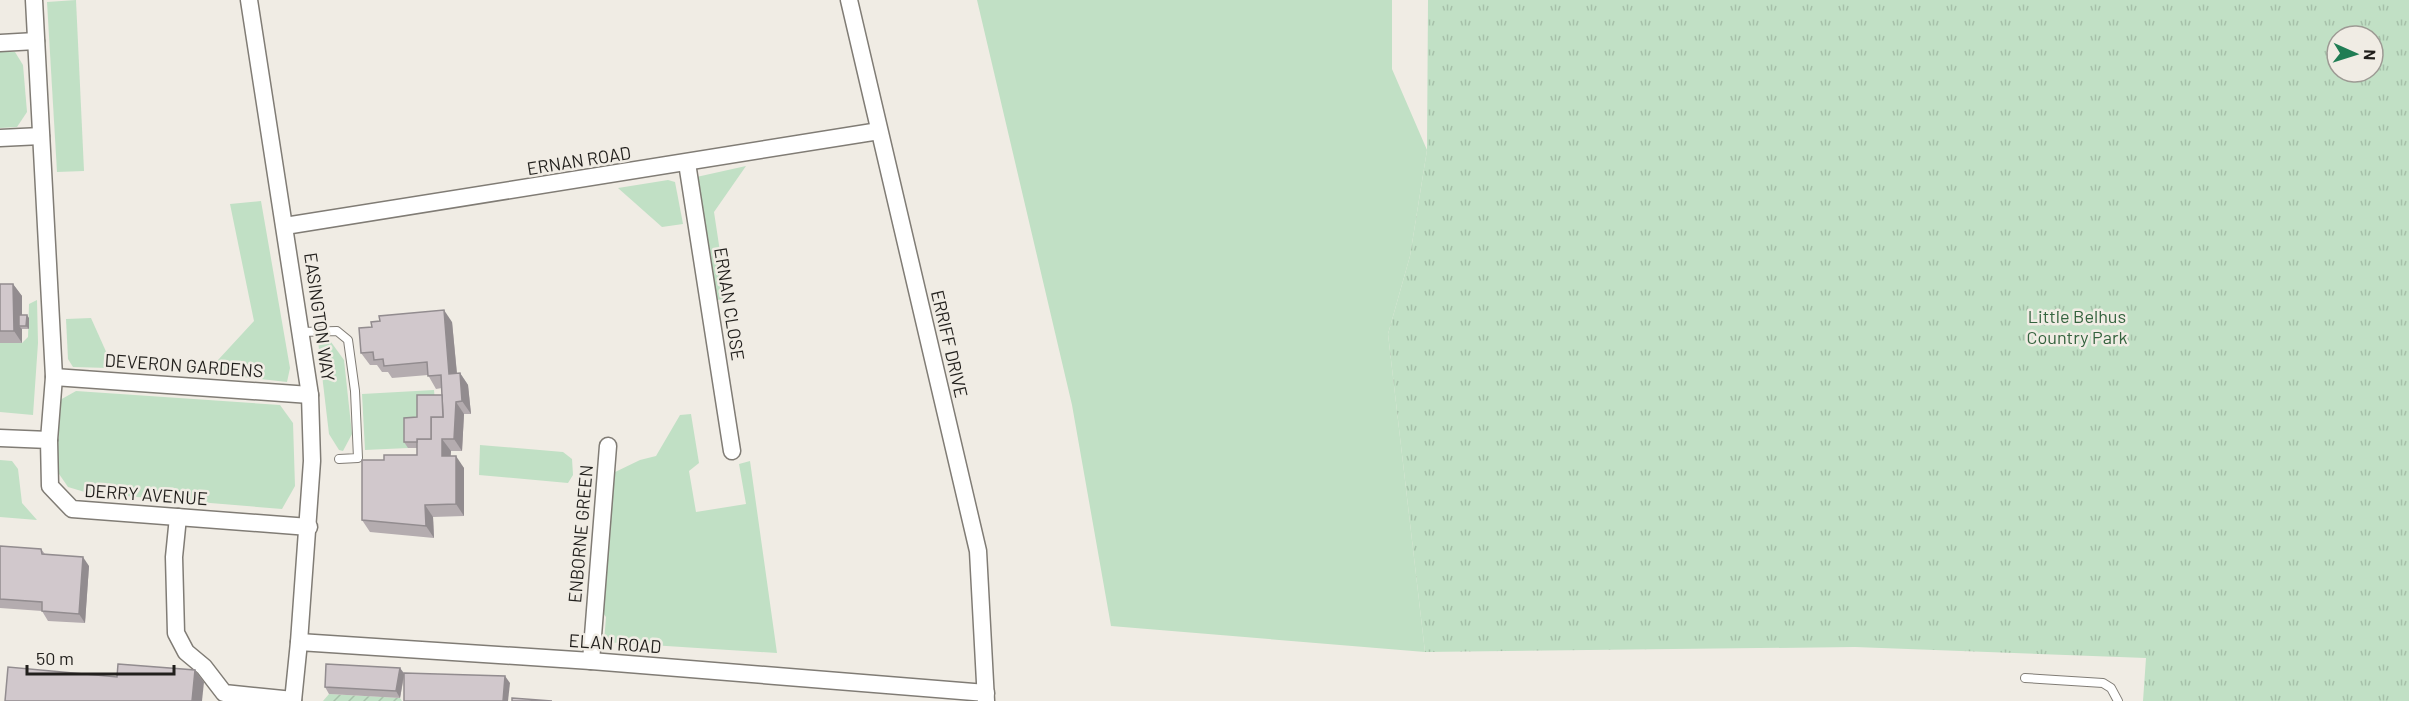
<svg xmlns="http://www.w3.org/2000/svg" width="2409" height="701" font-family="Barlow,sans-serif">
<defs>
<pattern id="park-tufts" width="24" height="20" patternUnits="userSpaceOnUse" patternTransform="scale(1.5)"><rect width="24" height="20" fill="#c1e0c5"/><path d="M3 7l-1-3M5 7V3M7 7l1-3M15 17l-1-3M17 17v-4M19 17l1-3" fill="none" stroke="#a6c0a9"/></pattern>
<pattern id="garden-furrows" width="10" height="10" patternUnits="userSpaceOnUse" patternTransform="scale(1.5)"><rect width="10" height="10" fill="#c1e0c5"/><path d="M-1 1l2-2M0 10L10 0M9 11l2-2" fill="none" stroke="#a6c0a9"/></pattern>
</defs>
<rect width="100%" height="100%" fill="#f0ece4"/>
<!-- grass -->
<g fill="#c1e0c5">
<path d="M 76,0 L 84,171 L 57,172 L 47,2 Z"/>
<path d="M 977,0 L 1392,0 L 1392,69 L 1427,150 L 1410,256 L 1388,334 L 1425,652 L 1111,626 L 1072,405 Z"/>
<path d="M 0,52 L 15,52 L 23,65 L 27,112 L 17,127 L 0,128 Z"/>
<path d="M 746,166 L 714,212 L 727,298 L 713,301 L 692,178 Z"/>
<path d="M 668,180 L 675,182 L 683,224 L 662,227 L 618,188 Z"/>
<path d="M 261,201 L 290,368 L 287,382 L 206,373 L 254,321 L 230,204 Z"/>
<path d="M 37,300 L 38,343 L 33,415 L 0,412 L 0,343 L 22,343 L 28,337 L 29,304 Z"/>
<path d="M 91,318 L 108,356 L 109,368 L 73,367 L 68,359 L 66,319 Z"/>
<path d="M 326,340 L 331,342 L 344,360 L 352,434 L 343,451 L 339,450 L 329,434 L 318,341 Z"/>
<path d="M 434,390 L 435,402 L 408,448 L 365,450 L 362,394 Z"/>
<path d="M 76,391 L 280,405 L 293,423 L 295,486 L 282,509 L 88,493 L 68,487 L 57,471 L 60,400 Z"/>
<path d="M 691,414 L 699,463 L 689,471 L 696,512 L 746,504 L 739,464 L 750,461 L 777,653 L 604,642 L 606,617 L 600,609 L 611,474 L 640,460 L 656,456 L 680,415 Z"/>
<path d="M 480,445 L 563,452 L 572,459 L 573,475 L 568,483 L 479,475 Z"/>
<path d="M 0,460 L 12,461 L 18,469 L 22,503 L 37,520 L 0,517 Z"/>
</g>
<!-- park -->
<path fill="url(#park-tufts)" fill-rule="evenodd" d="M 1428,0 L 2409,0 L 2409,701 L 2143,701 L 2146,658 L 1855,647 L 1425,652 L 1388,334 L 1410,256 L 1427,150 ZM 2337,36 L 2373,36 L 2373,72 L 2337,72 Z"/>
<!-- garden -->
<path fill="url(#garden-furrows)" d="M 329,694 L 400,698 L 402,701 L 323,701 Z"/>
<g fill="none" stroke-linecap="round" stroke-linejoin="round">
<defs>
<g id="service">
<path d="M 301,332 L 337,331 L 348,340 L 355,391 L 358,458 L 339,459"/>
<path d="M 2025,678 L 2103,683 L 2111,688 L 2118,701"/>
</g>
<g id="minor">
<path d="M 34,0 L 54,377 L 49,440"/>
<path d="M 249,0 L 310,395 L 312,461 L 299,642"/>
<path d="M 849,0 L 978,551 L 986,701"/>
<path d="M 0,43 L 36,41"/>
<path d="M 0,138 L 41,136"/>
<path d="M 687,163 L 732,451"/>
<path d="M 285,226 L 879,131"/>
<path d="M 54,377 L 310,395"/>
<path d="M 0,438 L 49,440 L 50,486 L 72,509 L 309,527"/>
<path d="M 178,517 L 174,557 L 176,633 L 186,652 L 204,667 L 224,693 L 293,700"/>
<path d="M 591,661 L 608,446"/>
<path d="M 293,701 L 299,642 L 591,661 L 986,693"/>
</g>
</defs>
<!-- service casing -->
<use href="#service" stroke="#807c75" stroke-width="10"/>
<!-- minor casing -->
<use href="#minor" stroke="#807c75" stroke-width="19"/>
<!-- service -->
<use href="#service" stroke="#fff" stroke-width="8"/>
<!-- minor -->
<use href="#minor" stroke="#fff" stroke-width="16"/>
</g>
<!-- wall -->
<g fill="#b4acaf">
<path d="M 0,284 L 13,284 L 22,296 L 22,315 L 29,318 L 29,329 L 22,329 L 22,343 L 0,343 Z"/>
<path d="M 452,322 L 457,373 L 460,373 L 468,385 L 471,414 L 464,414 L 462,451 L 451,451 L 450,456 L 464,468 L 464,516 L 433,517 L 434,538 L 370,532 L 362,520 L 384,460 L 417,455 L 417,448 L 408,448 L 404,442 L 417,417 L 442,395 L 442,388 L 436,389 L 428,375 L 392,378 L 388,372 L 382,372 L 377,365 L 370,365 L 361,353 L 372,327 Z"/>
<path d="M 0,546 L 41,549 L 45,554 L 89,566 L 85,623 L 48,621 L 42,611 L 0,608 Z"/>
<path d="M 400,668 L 404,673 L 510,683 L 404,677 L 400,698 L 329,694 L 325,687 Z"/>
</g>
<!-- shaded-wall -->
<g fill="#928c8f">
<path d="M 13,284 L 22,296 L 22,326 L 19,326 L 22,329 L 22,343 L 14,331 Z"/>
<path d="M 444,310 L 452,322 L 458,386 L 449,374 Z"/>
<path d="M 27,315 L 29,318 L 29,329 L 26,326 Z"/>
<path d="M 460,373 L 468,385 L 471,414 L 462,401 Z"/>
<path d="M 456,402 L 464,414 L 462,451 L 454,439 Z"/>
<path d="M 442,439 L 451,451 L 450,468 L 442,456 Z"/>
<path d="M 456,456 L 464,468 L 464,516 L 456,504 Z"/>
<path d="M 425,505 L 433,517 L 434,538 L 426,526 Z"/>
<path d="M 83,557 L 89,566 L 85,623 L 79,614 Z"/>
<path d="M 400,668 L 404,674 L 400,698 L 396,691 Z"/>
<path d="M 195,670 L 204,682 L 202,701 L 192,701 Z"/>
<path d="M 505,676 L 510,683 L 508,701 L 503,701 Z"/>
</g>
<!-- building -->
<g fill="#d1c8cc" stroke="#928c8f" stroke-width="1.5">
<path d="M 0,284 L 13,284 L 14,331 L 0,331 Z"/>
<path d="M 444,310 L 449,374 L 460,373 L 462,401 L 456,402 L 454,439 L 442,439 L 442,456 L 456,456 L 456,504 L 425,505 L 426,526 L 362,520 L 362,460 L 384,460 L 384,455 L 417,455 L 417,439 L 431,439 L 431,417 L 443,417 L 441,375 L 428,376 L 427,362 L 384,366 L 383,359 L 374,360 L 373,352 L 361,353 L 359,328 L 372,327 L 371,322 L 380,321 L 379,316 Z"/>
<path d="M 19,315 L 27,315 L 26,326 L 19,326 Z"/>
<path d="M 417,395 L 442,395 L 443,417 L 431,417 L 431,439 L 417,439 L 417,442 L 404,442 L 404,418 L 417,417 Z"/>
<path d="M 0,546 L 41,549 L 42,554 L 83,557 L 79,614 L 42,611 L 42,602 L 0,599 Z"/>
<path d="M 118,664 L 195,670 L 192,701 L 5,701 L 8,667 L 117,677 Z"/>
<path d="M 326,664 L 400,668 L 396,691 L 325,687 Z"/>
<path d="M 404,673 L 505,676 L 503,701 L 404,701 Z"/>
<path d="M 512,698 L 552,701 L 512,701 Z"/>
</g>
<g text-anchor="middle" stroke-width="5" stroke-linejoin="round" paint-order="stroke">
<!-- street labels -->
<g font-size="18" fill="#211f1c" stroke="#f0ece4">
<text transform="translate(579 161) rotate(-9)" y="6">ERNAN ROAD</text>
<text transform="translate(729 304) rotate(81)" y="6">ERNAN CLOSE</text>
<text transform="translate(319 317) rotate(82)" y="6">EASINGTON WAY</text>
<text transform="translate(949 344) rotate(77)" y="6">ERRIFF DRIVE</text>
<text transform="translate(184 366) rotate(4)" y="6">DEVERON GARDENS</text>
<text transform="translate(146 495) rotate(4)" y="6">DERRY AVENUE</text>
<text transform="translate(581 534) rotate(-85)" y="6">ENBORNE GREEN</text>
<text transform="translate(615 644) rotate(4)" y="6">ELAN ROAD</text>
</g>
<!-- park labels -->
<g font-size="18" fill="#34633e" stroke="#f0ece4">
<text x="2077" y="323">Little Belhus<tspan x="2077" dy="21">Country Park</tspan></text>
</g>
</g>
<!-- north arrow -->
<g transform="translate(2355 54) rotate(93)"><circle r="28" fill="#f0ece4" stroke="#9d9a94" stroke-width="1.5"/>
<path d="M0-4.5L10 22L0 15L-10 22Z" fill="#207d54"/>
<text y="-9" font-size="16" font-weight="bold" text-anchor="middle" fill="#211f1c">N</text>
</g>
<!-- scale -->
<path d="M27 665v9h147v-9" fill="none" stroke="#211f1c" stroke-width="3"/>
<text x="36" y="665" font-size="18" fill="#211f1c" stroke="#f0ece4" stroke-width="4.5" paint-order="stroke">50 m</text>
</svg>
